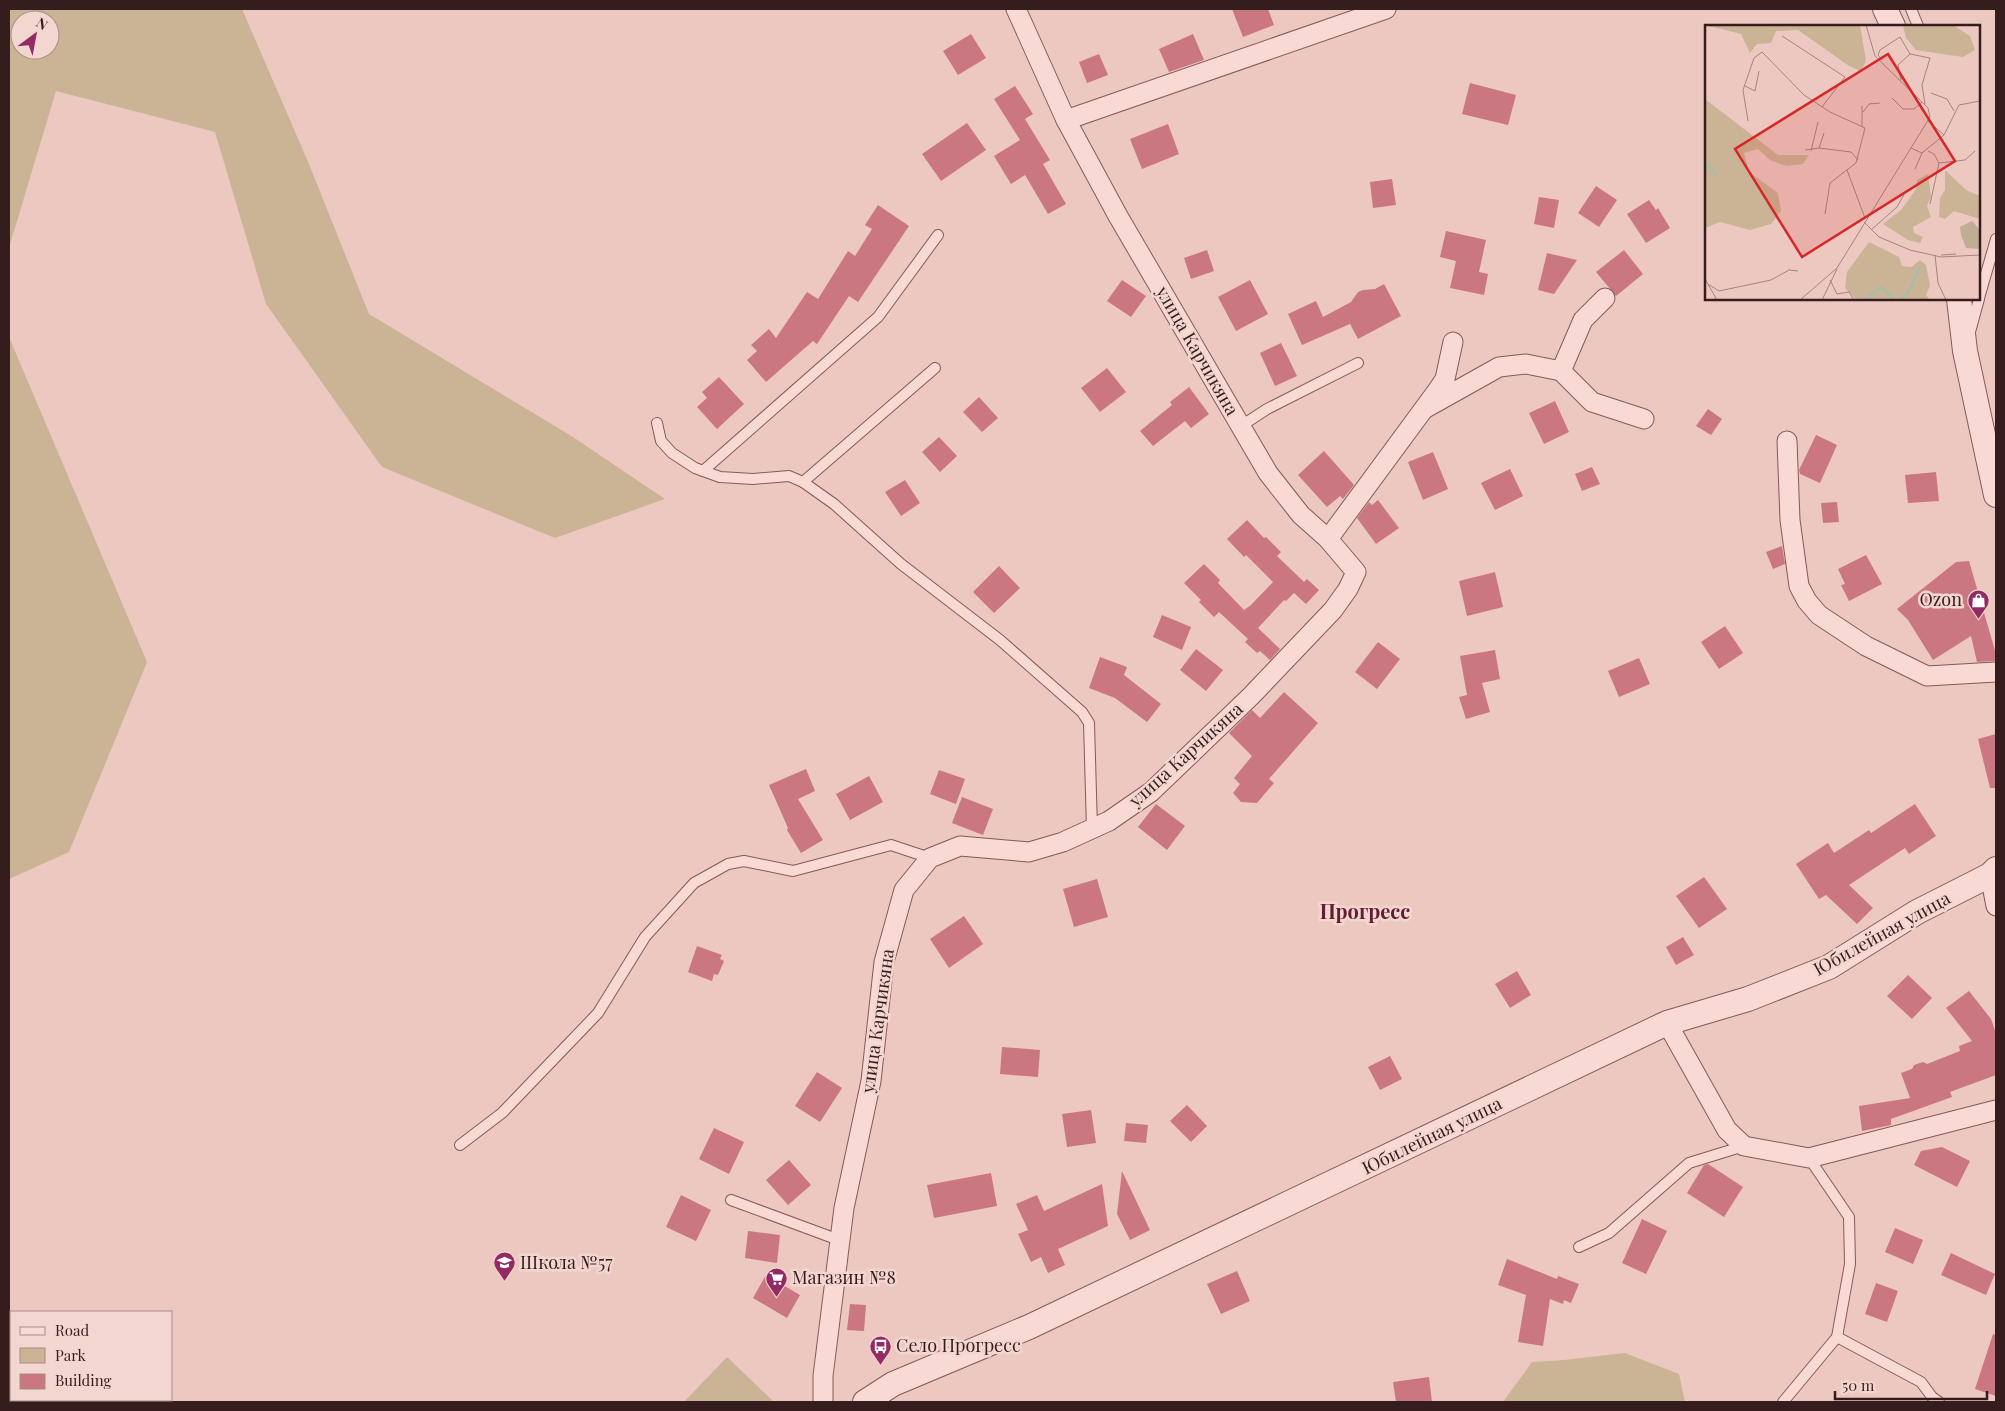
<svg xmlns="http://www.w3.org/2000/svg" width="2005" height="1411" font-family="'Playfair Display',serif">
<rect width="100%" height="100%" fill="#edc8c1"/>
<!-- green -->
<g fill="#cab495" fill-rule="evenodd">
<path d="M 9,9 L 242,9 L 309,164 L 369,314 L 573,437 L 665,499 L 555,538 L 382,467 L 266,304 L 215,132 L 56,91 L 9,248 ZM 20,20 L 50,20 L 50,50 L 20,50 Z"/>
<path d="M 9,337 L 147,662 L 69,852 L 9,879 Z"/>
<path d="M 1625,1353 L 1679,1374 L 1685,1402 L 1503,1402 L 1532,1362 L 1564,1360 Z"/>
<path d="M 727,1357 L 774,1402 L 684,1402 Z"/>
</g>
<!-- building -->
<g fill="#ca7782">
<path d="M 1232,9 L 1268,9 L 1274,25 L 1243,37 Z"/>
<path d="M 971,34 L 986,58 L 958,75 L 943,51 Z"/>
<path d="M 1193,34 L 1204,60 L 1169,72 L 1159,49 Z"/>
<path d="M 1099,54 L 1108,75 L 1087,83 L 1079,62 Z"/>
<path d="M 1470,83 L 1516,95 L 1508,125 L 1462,114 Z"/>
<path d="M 1015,86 L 1033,114 L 1025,119 L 1050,160 L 1043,164 L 1066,204 L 1048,214 L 1025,175 L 1011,184 L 994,156 L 1020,140 L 994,99 Z"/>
<path d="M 967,123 L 986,150 L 941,181 L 922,154 Z"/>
<path d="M 1168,124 L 1179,154 L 1142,169 L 1130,139 Z"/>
<path d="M 1392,179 L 1396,205 L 1373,208 L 1370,182 Z"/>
<path d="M 1596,186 L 1617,200 L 1599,227 L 1578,213 Z"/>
<path d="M 1539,197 L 1559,200 L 1554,228 L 1534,224 Z"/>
<path d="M 1649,200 L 1656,210 L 1658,208 L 1670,228 L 1646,243 L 1627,214 Z"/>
<path d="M 878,205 L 909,226 L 858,302 L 849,296 L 817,344 L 813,341 L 766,382 L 747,360 L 757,351 L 751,345 L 769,329 L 776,338 L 807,292 L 818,299 L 848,251 L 855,256 L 872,229 L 865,225 Z"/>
<path d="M 1446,231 L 1486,240 L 1479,272 L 1488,274 L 1484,295 L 1450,288 L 1456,261 L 1440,257 Z"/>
<path d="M 1207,250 L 1214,271 L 1191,279 L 1184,258 Z"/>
<path d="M 1624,250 L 1643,274 L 1616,296 L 1596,272 Z"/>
<path d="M 1547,253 L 1577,260 L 1554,294 L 1538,290 Z"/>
<path d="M 1122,280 L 1146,296 L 1131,317 L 1107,301 Z"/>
<path d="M 1250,280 L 1268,314 L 1236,331 L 1218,297 Z"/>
<path d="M 1384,284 L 1401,316 L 1358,339 L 1350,324 L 1302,345 L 1288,314 L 1316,301 L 1323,317 L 1351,302 L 1358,292 L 1363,290 L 1375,289 Z"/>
<path d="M 1281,343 L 1297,376 L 1275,386 L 1260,353 Z"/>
<path d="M 1107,368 L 1126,392 L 1100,412 L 1081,388 Z"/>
<path d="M 719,377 L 744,404 L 717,429 L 697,407 L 707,398 L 702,392 Z"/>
<path d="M 1189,387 L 1209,414 L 1191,428 L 1185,421 L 1153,446 L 1140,431 L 1172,405 L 1170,402 Z"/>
<path d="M 979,397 L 998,418 L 982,432 L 963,412 Z"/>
<path d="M 1555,401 L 1569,432 L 1544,444 L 1529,413 Z"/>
<path d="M 1708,409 L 1722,419 L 1711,435 L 1696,426 Z"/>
<path d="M 1816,435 L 1837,445 L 1820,483 L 1800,474 L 1799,470 Z"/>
<path d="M 939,437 L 957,456 L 940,472 L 922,452 Z"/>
<path d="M 1324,451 L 1354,485 L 1343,499 L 1340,496 L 1327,507 L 1298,475 Z"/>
<path d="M 1433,452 L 1448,489 L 1423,500 L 1408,462 Z"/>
<path d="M 1592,467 L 1600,484 L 1582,491 L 1575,474 Z"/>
<path d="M 1510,469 L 1523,496 L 1495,510 L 1481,483 Z"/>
<path d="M 1936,472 L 1939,501 L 1908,503 L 1905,475 Z"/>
<path d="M 905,480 L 920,503 L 901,516 L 885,492 Z"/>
<path d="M 1378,500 L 1399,528 L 1376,544 L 1357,518 L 1369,502 L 1372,505 Z"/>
<path d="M 1837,502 L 1839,522 L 1823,523 L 1821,503 Z"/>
<path d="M 1247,520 L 1264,538 L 1266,537 L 1281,552 L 1277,556 L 1304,582 L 1307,579 L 1319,590 L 1306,604 L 1294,593 L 1286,601 L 1284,600 L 1258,628 L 1280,649 L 1270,660 L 1260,651 L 1257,653 L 1245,642 L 1248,639 L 1219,612 L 1214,617 L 1199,602 L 1201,600 L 1184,583 L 1204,564 L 1220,580 L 1218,583 L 1244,610 L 1251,605 L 1273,582 L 1246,555 L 1244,557 L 1227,539 Z"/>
<path d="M 1782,546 L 1785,564 L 1773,569 L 1766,552 Z"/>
<path d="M 1866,555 L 1882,584 L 1849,601 L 1841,585 L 1845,584 L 1838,569 Z"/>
<path d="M 1969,561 L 1996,654 L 1996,661 L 1977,662 L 1971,636 L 1933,660 L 1908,620 L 1897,609 L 1956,562 Z"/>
<path d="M 999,566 L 1020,588 L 994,613 L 973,592 Z"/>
<path d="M 1495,572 L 1503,607 L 1467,616 L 1459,581 Z"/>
<path d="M 1162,615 L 1191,627 L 1182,650 L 1153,637 Z"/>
<path d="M 1725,626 L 1743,653 L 1719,669 L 1701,642 Z"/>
<path d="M 1378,642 L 1400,659 L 1377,689 L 1355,672 Z"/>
<path d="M 1196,649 L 1223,670 L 1206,691 L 1180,670 Z"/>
<path d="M 1495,650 L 1500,679 L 1482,683 L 1490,712 L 1466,719 L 1459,697 L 1467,695 L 1460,656 Z"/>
<path d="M 1100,657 L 1127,667 L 1124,675 L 1161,704 L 1147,722 L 1115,698 L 1089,688 Z"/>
<path d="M 1639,658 L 1650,684 L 1619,697 L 1608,671 Z"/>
<path d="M 1284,692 L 1318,723 L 1269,779 L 1274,783 L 1257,803 L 1241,802 L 1233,793 L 1240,784 L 1234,778 L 1252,756 L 1229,733 L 1252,710 L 1260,718 Z"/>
<path d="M 1996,734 L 1996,788 L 1990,788 L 1978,739 Z"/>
<path d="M 806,769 L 815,791 L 798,799 L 823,840 L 801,853 L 787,830 L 788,828 L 769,785 Z"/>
<path d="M 939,770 L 965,779 L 956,804 L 930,794 Z"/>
<path d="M 869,776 L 883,802 L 850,820 L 836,794 Z"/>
<path d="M 962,797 L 993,809 L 983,835 L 952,823 Z"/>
<path d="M 1156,804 L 1185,826 L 1167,850 L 1138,827 Z"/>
<path d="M 1915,804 L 1936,836 L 1909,854 L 1905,848 L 1849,885 L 1873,908 L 1857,924 L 1826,895 L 1819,899 L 1796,864 L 1828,843 L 1834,853 L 1869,830 L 1871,833 Z"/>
<path d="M 1704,877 L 1727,909 L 1699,928 L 1676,896 Z"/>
<path d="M 1097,879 L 1108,917 L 1074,927 L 1063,889 Z"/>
<path d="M 964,916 L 983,944 L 949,968 L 930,939 Z"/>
<path d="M 1683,937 L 1694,955 L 1676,965 L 1666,947 Z"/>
<path d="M 697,946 L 722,955 L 720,959 L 724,961 L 718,975 L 714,974 L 712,981 L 688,972 Z"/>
<path d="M 1517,971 L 1531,995 L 1510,1008 L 1495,984 Z"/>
<path d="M 1908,975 L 1932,998 L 1912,1019 L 1887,996 Z"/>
<path d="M 1969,991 L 1991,1019 L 1996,1033 L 1996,1075 L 1950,1092 L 1952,1097 L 1891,1119 L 1891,1125 L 1862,1131 L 1859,1106 L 1910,1098 L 1901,1073 L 1912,1069 L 1914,1065 L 1923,1062 L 1927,1064 L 1960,1051 L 1959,1046 L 1972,1041 L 1946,1008 Z"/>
<path d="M 1002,1047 L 1040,1050 L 1038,1077 L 1000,1074 Z"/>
<path d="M 1390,1056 L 1402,1079 L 1380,1090 L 1368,1067 Z"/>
<path d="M 817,1072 L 842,1088 L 820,1122 L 795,1106 Z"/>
<path d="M 1187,1105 L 1207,1126 L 1191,1142 L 1170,1121 Z"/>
<path d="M 1091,1110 L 1096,1143 L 1067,1147 L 1062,1114 Z"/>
<path d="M 1126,1123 L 1148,1125 L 1146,1143 L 1124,1141 Z"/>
<path d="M 714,1128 L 744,1142 L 729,1174 L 699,1159 Z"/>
<path d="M 1942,1147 L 1970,1161 L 1957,1187 L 1914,1165 L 1921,1151 Z"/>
<path d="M 789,1160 L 811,1185 L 788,1205 L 766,1180 Z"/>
<path d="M 1708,1164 L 1743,1187 L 1724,1217 L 1687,1193 L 1704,1165 Z"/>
<path d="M 1122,1171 L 1150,1230 L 1130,1240 L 1117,1214 Z"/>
<path d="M 991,1173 L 997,1206 L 934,1218 L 927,1185 Z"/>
<path d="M 1102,1184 L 1108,1226 L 1058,1249 L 1065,1265 L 1048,1273 L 1041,1257 L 1031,1262 L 1018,1234 L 1028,1230 L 1016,1204 L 1037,1195 L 1044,1211 Z"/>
<path d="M 681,1195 L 711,1210 L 696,1241 L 666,1227 Z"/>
<path d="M 1642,1219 L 1667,1231 L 1646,1274 L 1622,1263 Z"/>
<path d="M 1895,1228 L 1923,1240 L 1913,1264 L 1885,1252 Z"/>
<path d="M 748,1231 L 780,1235 L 777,1263 L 745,1258 Z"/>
<path d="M 1951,1253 L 1995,1274 L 1986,1295 L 1941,1275 Z"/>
<path d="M 1507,1259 L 1557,1279 L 1558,1276 L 1579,1284 L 1571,1303 L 1564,1300 L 1563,1304 L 1550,1299 L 1543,1346 L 1518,1342 L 1526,1295 L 1498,1285 Z"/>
<path d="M 1237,1271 L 1250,1301 L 1221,1314 L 1207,1284 Z"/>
<path d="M 766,1275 L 800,1295 L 787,1318 L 753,1298 Z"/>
<path d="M 1876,1283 L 1898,1291 L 1887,1322 L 1865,1314 Z"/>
<path d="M 850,1304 L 866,1305 L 864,1331 L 847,1330 Z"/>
<path d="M 1993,1334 L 1996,1335 L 1996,1396 L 1975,1389 Z"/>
<path d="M 1429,1377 L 1432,1402 L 1396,1402 L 1393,1382 Z"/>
</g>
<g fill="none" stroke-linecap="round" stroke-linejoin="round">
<defs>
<g id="service">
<path d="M 1911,9 L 1918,26"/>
<path d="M 1979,298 L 1996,239"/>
<path d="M 1970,332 L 1979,299"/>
<path d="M 657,423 L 661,441 L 672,453 L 695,468 L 720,477 L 753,479 L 789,476 L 803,482 L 834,504 L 901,564 L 1000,640 L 1082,712 L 1089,723 L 1092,829"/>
<path d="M 1241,426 L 1267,409 L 1358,363"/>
<path d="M 703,471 L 878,317 L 938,235"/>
<path d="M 803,482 L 935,368"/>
<path d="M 460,1145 L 502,1113 L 598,1013 L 645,937 L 694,883 L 728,864 L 744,861 L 793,871 L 891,845 L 930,858"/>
<path d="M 731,1200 L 839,1240"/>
<path d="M 1579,1247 L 1609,1233 L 1689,1163 L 1744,1146"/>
<path d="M 1837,1337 L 1921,1382 L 1932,1397 L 1939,1402"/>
<path d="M 1783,1402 L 1837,1337 L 1850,1264 L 1849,1217 L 1809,1158"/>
</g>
<g id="minor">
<path d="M 1066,120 L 1386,9"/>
<path d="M 1561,371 L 1583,320 L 1605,298"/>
<path d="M 1424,409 L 1499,367 L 1526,364 L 1561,371 L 1592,402 L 1644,419"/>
<path d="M 1787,441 L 1790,520 L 1799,586 L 1807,601 L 1819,615 L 1866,646 L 1927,676 L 1996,672"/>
<path d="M 1328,539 L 1437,391 L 1445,379 L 1453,342"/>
<path d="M 1990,875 L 1996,906"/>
<path d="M 1667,1023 L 1727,1130 L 1744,1146 L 1809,1158 L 1996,1110"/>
<path d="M 823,1402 L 823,1376 L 844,1208 L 871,1081 L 884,962 L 904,890 L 930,858 L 960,846 L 1029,852 L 1063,842 L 1109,821 L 1151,792 L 1251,696 L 1333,610 L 1348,589 L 1356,572 L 1328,539 L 1301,515 L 1268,473 L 1118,216 L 1066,120 L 1016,9"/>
</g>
<g id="tertiary">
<path d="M 1885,9 L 1893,26"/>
<path d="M 1959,299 L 1965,351 L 1996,495"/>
<path d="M 865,1402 L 893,1384 L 1029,1327 L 1667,1023 L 1748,999 L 1829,967 L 1917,912 L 1990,875 L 1996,869"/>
</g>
</defs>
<!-- service casing -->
<use href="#service" stroke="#865959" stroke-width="12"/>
<!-- minor casing -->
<use href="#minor" stroke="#865959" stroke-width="21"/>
<!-- tertiary casing -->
<use href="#tertiary" stroke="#865959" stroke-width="26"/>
<!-- service -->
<use href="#service" stroke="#f8d9d4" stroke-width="10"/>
<!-- minor -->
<use href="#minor" stroke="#f8d9d4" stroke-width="19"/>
<!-- tertiary -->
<use href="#tertiary" stroke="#f8d9d4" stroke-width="24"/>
</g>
<!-- icons -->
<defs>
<symbol id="shop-pin" viewBox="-11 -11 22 30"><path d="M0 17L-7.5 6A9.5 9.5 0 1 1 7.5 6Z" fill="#932a64" stroke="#f4d6d0"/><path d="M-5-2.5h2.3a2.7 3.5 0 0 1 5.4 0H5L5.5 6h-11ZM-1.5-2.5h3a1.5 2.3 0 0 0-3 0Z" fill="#fff"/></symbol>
<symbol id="school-pin" viewBox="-11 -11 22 30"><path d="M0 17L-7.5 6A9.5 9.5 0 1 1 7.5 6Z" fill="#932a64" stroke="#f4d6d0"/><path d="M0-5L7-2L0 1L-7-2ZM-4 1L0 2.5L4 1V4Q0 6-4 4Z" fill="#fff"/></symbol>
<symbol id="supermarket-pin" viewBox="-11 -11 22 30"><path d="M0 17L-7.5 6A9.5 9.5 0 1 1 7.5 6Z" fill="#932a64" stroke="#f4d6d0"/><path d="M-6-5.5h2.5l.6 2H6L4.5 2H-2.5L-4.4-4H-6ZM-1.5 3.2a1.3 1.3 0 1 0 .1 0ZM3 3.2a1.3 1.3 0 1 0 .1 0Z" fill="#fff"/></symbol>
<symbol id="bus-pin" viewBox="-11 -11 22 30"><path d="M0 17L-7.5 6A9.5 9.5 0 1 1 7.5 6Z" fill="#932a64" stroke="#f4d6d0"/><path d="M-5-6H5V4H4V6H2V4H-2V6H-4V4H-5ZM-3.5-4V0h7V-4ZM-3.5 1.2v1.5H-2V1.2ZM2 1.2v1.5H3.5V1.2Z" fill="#fff"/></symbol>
</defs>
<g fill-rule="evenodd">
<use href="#shop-pin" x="1966" y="588" width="25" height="34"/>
<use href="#school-pin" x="492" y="1250" width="25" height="34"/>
<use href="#supermarket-pin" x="764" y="1266" width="25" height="34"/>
<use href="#bus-pin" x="868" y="1334" width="25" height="34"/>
</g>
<g text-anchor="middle" stroke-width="5" stroke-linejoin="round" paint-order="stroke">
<!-- street labels -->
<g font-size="18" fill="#351d1e" stroke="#f4d6d0">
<text transform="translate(1197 351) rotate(60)" y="6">улица Карчикяна</text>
<text transform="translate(1186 755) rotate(-42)" y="6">улица Карчикяна</text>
<text transform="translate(1882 934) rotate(-29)" y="6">Юбилейная улица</text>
<text transform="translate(878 1021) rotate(-82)" y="6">улица Карчикяна</text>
<text transform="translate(1432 1136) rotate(-26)" y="6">Юбилейная улица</text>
</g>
<!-- poi labels -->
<g font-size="18" fill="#351d1e" stroke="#f4d6d0" text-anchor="start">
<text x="1962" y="606" text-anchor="end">Ozon</text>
<text x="520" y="1269">Школа №57</text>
<text x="792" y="1284">Магазин №8</text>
<text x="896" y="1352">Село Прогресс</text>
</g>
<!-- quarter labels -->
<g font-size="20" font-weight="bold" fill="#611d34" stroke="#f4d6d0">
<text x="1365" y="919">Прогресс</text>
</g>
</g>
<!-- overview -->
<g transform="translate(1705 25)">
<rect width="275" height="275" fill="#edc8c1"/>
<path d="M 0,0 L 155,0 L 161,36 L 156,46 L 144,41 L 93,5 L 71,6 L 66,18 L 52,19 L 45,28 L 36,9 ZM 198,0 L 248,0 L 265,11 L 270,25 L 258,32 L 211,25 L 201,13 ZM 0,74 L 73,130 L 104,130 L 98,139 L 81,141 L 65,135 L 53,124 L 39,128 L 44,147 L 73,168 L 76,186 L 66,199 L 45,205 L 15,197 L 0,203 ZM 240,145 L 261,165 L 275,171 L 275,194 L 249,186 L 240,194 L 234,192 L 235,173 L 240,165 ZM 223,149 L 226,171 L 222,181 L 226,192 L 208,202 L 209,208 L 218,212 L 215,218 L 203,215 L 178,199 L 196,185 L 211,164 L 212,155 ZM 164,217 L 194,232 L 197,241 L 206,242 L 215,235 L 221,240 L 225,261 L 221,270 L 225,275 L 152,275 L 140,263 L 142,247 Z" fill="#cab495"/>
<path d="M 267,196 L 275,205 L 275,224 L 261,223 L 256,210 L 255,202 Z" fill="#bfad94"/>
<path fill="none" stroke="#a3bfa8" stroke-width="2.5" d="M 0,137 L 12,150M 160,275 L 176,262 L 190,275M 195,275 L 204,267 L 215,241"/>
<path fill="none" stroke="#a38480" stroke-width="1" d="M 77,11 L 140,52 L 117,82M 205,29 L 225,33 L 217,60 L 220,79M 177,35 L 173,30 L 175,25 L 195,12 L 205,29 L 193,40 L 196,55M 40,61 L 50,66 L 54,46M 226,68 L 242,74 L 249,86M 187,73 L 198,84 L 209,84 L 217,77M 158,87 L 164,79 L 175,78M 43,96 L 38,65 L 49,33 L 57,27 L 99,70 L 125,87 L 160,103 L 151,138 L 125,158 L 120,189M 223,96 L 239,110 L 254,80 L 275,76M 157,102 L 157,81M 114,123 L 119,108M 206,123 L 217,128 L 239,110M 100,125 L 114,123 L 146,127 L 153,135M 106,126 L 113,97M 223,126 L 229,129 L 234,138 L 225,179M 234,138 L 260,135 L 270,126M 210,144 L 217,128M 142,145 L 160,193M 159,197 L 174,212 L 205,225 L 236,232 L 275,230M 166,205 L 192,182 L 201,166M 230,230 L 233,258 L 241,275M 236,230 L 251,229M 0,254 L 12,275M 125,255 L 132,269 L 144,267 L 149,275M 3,259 L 14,266 L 66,255 L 84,245 L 93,246M 95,275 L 132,243 L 225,92 L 223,83 L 170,31 L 161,0M 117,275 L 132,244"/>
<path fill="#d62828" fill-opacity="0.15" stroke="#d62828" stroke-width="2.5" d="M 183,29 L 250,136 L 97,232 L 30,124 Z"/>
<rect width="275" height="275" fill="none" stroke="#351d1e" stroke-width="2.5"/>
</g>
<!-- border -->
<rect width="2005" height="1411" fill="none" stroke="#351d1e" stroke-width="20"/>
<!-- legend -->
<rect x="10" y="1311" width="162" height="90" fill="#f4d6d0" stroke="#a88c89"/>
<rect x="20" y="1327" width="25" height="8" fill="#f8d9d4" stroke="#a88c89"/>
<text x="55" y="1336" font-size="15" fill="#351d1e">Road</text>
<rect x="20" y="1348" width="25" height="15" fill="#cab495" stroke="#a88c89"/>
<text x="55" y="1361" font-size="15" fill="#351d1e">Park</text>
<rect x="20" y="1374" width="25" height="15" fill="#ca7782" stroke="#a88c89"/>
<text x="55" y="1386" font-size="15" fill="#351d1e">Building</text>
<!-- north arrow -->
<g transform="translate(35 35) rotate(32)"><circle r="24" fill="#f4d6d0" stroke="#a88c89"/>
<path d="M0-4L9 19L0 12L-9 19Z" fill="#932a64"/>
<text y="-8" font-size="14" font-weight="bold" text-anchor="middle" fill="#351d1e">N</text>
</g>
<!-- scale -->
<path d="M1835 1391v8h152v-8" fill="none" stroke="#351d1e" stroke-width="2.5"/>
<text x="1842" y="1391" font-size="15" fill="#351d1e" stroke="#f4d6d0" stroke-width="4" paint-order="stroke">50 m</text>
</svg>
